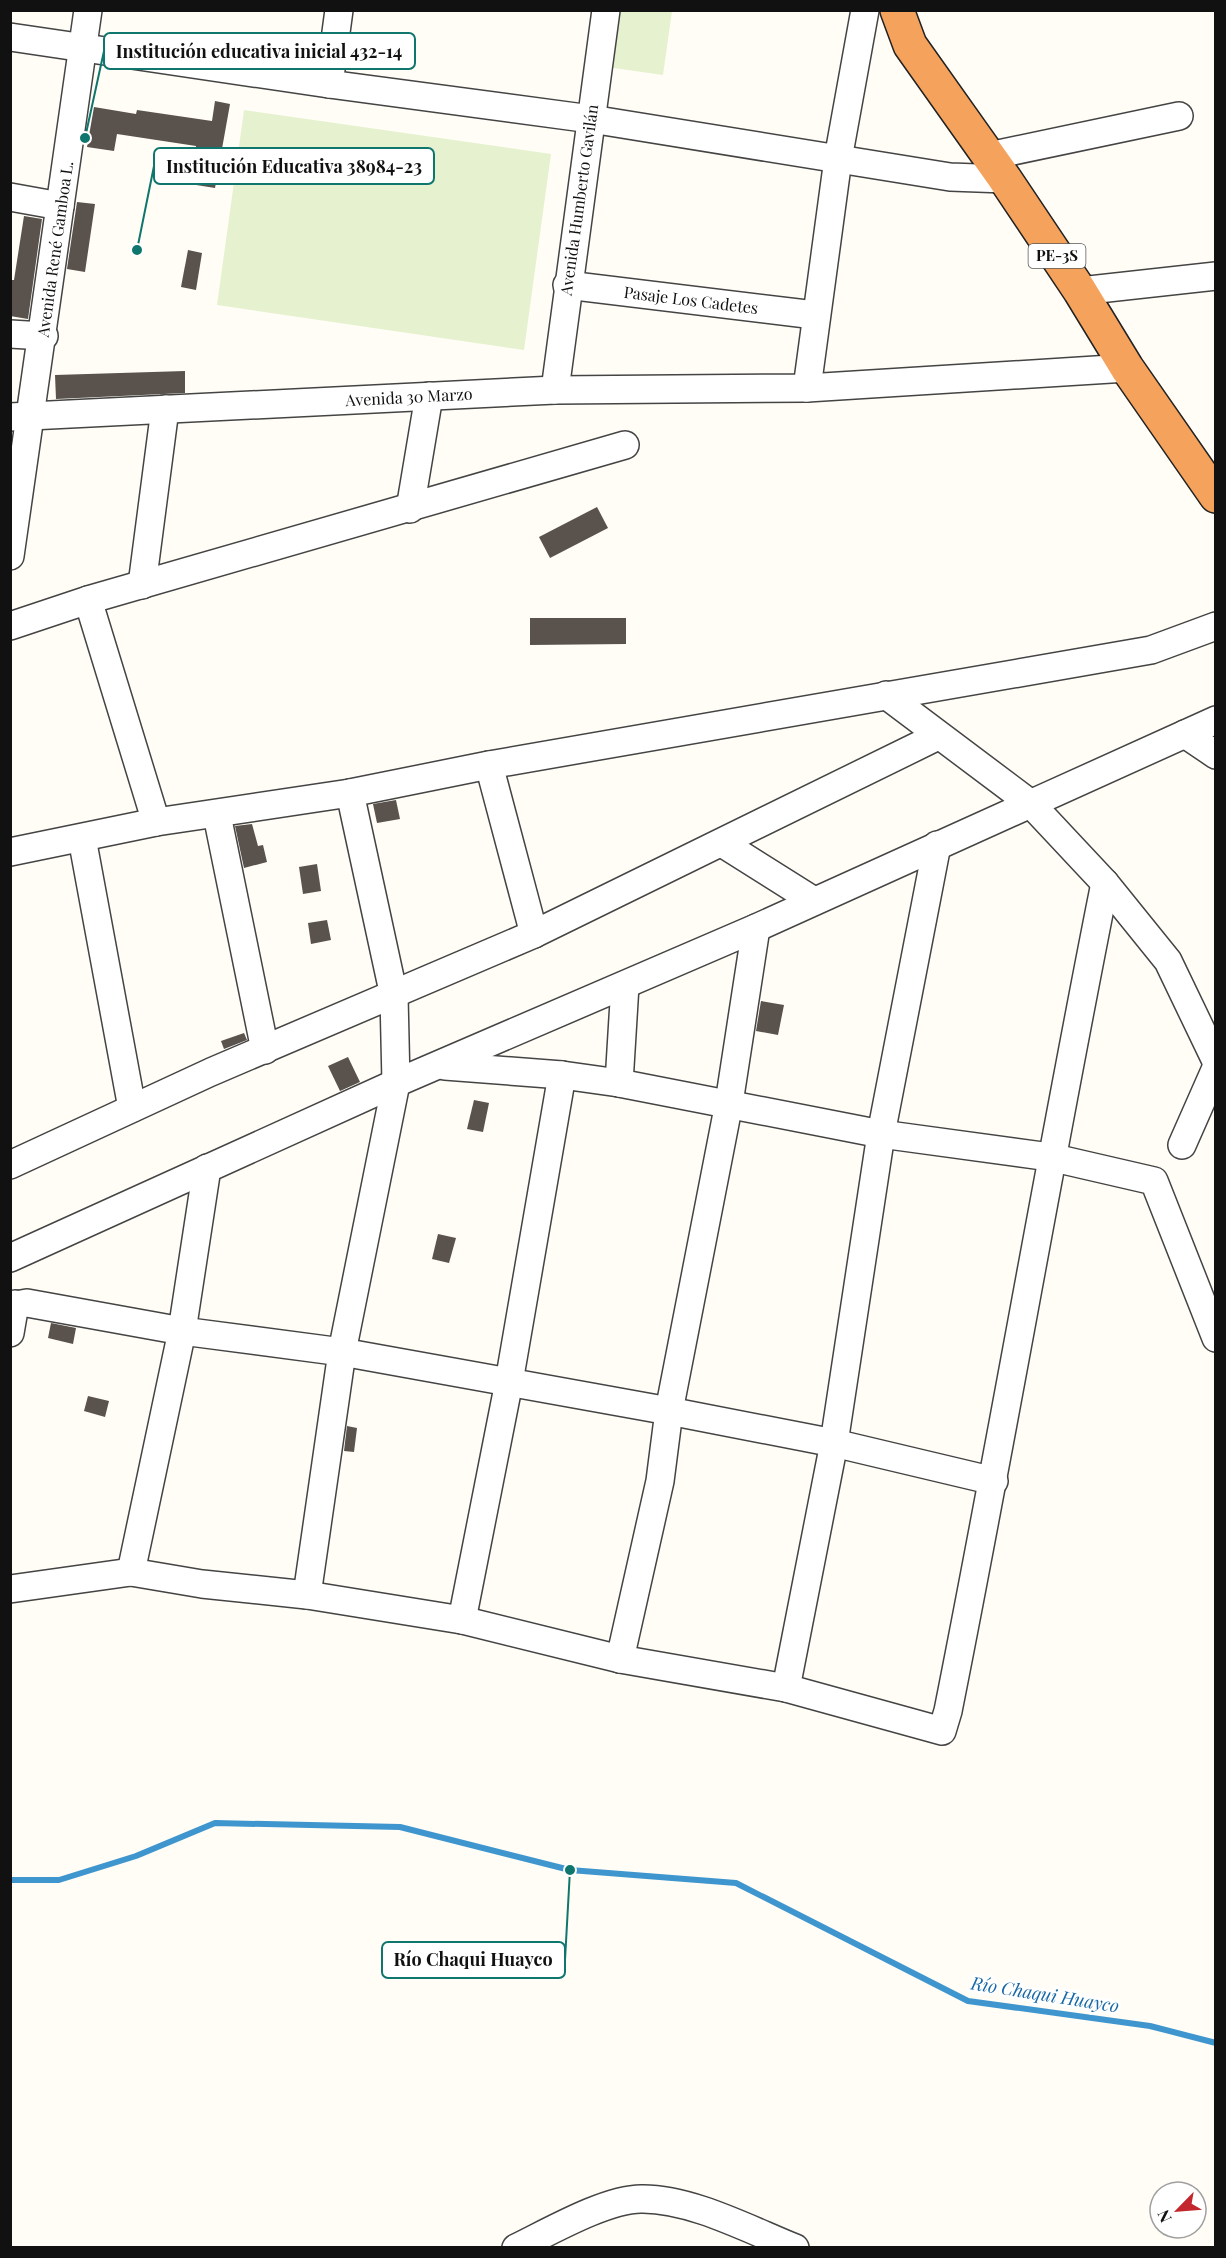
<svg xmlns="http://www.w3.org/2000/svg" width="1226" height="2258" font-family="'Playfair Display',serif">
<rect width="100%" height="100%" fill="#fffdf5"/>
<!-- pitch -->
<g fill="#e6f2cf">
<path d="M 615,11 L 672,11 L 663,75 L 607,67 Z"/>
<path d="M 244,110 L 551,154 L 524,350 L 217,305 Z"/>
</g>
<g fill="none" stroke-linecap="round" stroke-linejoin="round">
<!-- stream -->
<path stroke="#3f96cf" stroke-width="6" d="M 10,1880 L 59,1880 L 136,1856 L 215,1823 L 400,1827 L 570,1870 L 736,1883 L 968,2001 L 1150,2026 L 1216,2043"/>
</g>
<!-- building -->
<g fill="#5a524d">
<path d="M 215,101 L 230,104 L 215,188 L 190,184 L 196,146 L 117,134 L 114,151 L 87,147 L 94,107 L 136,114 L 137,110 L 212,121 Z"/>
<path d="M 77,202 L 95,204 L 85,272 L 67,269 Z"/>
<path d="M 24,216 L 42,219 L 28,319 L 10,316 L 10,280 L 14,280 Z"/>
<path d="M 188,250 L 202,253 L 196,290 L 181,287 Z"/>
<path d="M 185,371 L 185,393 L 56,399 L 55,375 Z"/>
<path d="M 597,507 L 608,528 L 550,558 L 539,537 Z"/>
<path d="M 530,618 L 626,618 L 626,644 L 530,645 Z"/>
<path d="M 396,800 L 400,819 L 377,823 L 373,804 Z"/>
<path d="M 252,824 L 258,846 L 263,845 L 267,862 L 244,868 L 235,826 Z"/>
<path d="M 317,864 L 321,891 L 303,894 L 299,867 Z"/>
<path d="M 327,920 L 331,940 L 311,944 L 308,923 Z"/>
<path d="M 761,1001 L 784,1005 L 778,1035 L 756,1031 Z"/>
<path d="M 244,1033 L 247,1040 L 224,1049 L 221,1041 Z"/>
<path d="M 348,1057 L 360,1082 L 340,1091 L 328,1066 Z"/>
<path d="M 474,1100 L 489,1103 L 483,1132 L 467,1129 Z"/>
<path d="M 438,1234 L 456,1238 L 449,1263 L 432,1259 Z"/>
<path d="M 51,1323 L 76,1328 L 73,1344 L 48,1338 Z"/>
<path d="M 88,1396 L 109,1401 L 105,1417 L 84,1411 Z"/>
<path d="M 347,1426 L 357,1428 L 354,1452 L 344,1451 Z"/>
</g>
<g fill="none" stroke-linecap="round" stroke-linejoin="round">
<defs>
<g id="minor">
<path d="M 10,37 L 329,84 L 591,119 L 950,177 L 1005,179"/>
<path d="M 329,84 L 339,10"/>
<path d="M 989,156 L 1179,116"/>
<path d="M 10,197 L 60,206"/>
<path d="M 567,285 L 815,315"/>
<path d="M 1080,291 L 1216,276"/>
<path d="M 10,334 L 44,336"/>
<path d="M 807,388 L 838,159 L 865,10"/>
<path d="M 555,390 L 606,10"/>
<path d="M 10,417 L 555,390 L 807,388 L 1127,368"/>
<path d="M 410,509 L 429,396"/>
<path d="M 10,556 L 88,10"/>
<path d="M 142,585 L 165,409"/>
<path d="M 88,600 L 156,822"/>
<path d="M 10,626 L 88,600 L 625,445"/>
<path d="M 886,695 L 1031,804 L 1105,883 L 1168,961 L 1216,1061"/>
<path d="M 1185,734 L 1216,755"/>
<path d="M 489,765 L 534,934"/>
<path d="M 217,815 L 265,1050"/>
<path d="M 82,838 L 132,1108"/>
<path d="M 722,843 L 814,901"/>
<path d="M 10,852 L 156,822 L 350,793 L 489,765 L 1151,650 L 1216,626"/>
<path d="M 445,1066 L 562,1075 L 619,1083 L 881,1134 L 1050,1157 L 1154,1181 L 1216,1338"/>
<path d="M 619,1083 L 625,985"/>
<path d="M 1182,1145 L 1216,1068"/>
<path d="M 10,1165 L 211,1072 L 534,934 L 938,736"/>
<path d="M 10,1258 L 396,1083 L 756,928 L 1216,720"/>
<path d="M 10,1306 L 27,1303 L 182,1331 L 342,1352 L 669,1411 L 834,1443 L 994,1481"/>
<path d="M 10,1333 L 15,1304"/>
<path d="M 131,1572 L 182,1331 L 207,1168"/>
<path d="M 10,1589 L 131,1572 L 202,1584 L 307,1595 L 462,1620 L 620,1659 L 786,1688 L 942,1731 L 948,1711 C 1003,1435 1050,1158 1105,883"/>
<path d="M 307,1595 L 342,1352 L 396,1083 L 394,996 L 350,793"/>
<path d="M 462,1620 L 509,1382 L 562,1075"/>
<path d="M 620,1659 L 660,1481 L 669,1411 L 729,1103 L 756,928"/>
<path d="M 786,1688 L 834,1443 L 881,1134 L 937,845"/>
<path d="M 516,2248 C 549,2232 606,2199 641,2199 C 690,2198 750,2230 795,2248"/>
</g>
<path id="highway" d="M 897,10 L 910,45 L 1005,179 L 1080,291 L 1127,368 L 1216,496"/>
</defs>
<!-- minor casing -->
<use href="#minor" stroke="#444" stroke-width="30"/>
<!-- highway casing -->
<use href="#highway" stroke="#222" stroke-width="36"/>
<!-- minor -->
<use href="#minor" stroke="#fff" stroke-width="27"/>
<!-- highway -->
<use href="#highway" stroke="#f5a25d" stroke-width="33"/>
</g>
<g text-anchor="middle" stroke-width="6" stroke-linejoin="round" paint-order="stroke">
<!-- shield labels -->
<rect fill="#fff" stroke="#585858" stroke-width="1.5" x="1028.5" y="244" width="57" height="24" rx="4.5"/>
<g font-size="15" font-weight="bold" fill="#111">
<text x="1057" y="261">PE-3S</text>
</g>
<!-- street labels -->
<g font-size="16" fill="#111" stroke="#fff">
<text transform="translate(579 200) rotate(-82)" y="6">Avenida Humberto Gavilán</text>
<text transform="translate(55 249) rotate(-82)" y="6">Avenida René Gamboa L.</text>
<text transform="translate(691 300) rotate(7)" y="6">Pasaje Los Cadetes</text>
<text transform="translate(409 397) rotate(-3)" y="6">Avenida 30 Marzo</text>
</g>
<!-- water labels -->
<g font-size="18" font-style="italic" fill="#1768a6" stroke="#fff">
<text transform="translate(1045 1995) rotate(9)" y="6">Río Chaqui Huayco</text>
</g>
</g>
<!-- callouts -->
<path fill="none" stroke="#0f766e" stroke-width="2" d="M85 138L104 51M137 250L154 166M570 1870L565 1960"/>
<g fill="#0f766e" stroke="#fff" stroke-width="2">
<circle cx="85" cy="138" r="6"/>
<circle cx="137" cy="250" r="6"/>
<circle cx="570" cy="1870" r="6"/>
</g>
<g fill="#fff" stroke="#0f766e" stroke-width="2">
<rect x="104" y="33" width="311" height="36" rx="6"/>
<rect x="154" y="148" width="280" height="36" rx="6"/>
<rect x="382" y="1942" width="183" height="36" rx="6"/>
</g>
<g font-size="18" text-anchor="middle" font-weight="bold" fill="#111">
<text x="259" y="58">Institución educativa inicial 432-14</text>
<text x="294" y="173">Institución Educativa 38984-23</text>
<text x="473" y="1966">Río Chaqui Huayco</text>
</g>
<!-- border -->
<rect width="1226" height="2258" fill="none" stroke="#111111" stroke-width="24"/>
<!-- north arrow -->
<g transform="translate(1178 2210) rotate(245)"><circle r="28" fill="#ffffff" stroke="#a0a0a0" stroke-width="1.5"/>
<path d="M0-4.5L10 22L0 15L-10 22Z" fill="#c4262e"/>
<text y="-9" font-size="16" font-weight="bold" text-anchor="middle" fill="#111111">N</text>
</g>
</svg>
